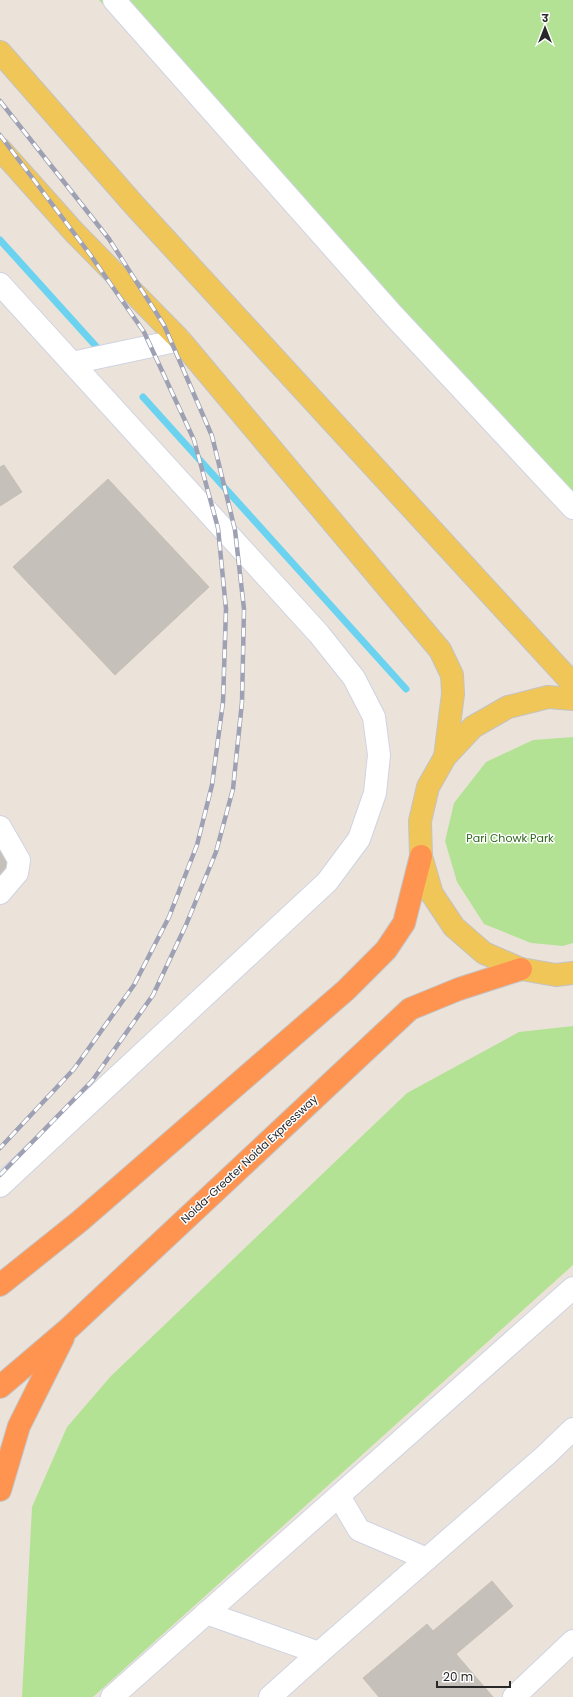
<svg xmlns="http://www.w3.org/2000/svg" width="573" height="1697" font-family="Poppins,'Noto Sans Devanagari',sans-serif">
<rect width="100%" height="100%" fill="#ebe3da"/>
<!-- green -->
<g fill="#b3e295">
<path d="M 99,0 L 573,0 L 573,518 Z"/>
<path d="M 573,737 L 573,943 L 563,946 L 531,943 L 484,924 L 457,882 L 445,841 L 454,803 L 486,762 L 533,740 Z"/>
<path d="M 573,1026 L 573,1265 L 93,1697 L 22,1697 L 32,1507 L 67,1427 L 111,1376 L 407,1093 L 519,1032 Z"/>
</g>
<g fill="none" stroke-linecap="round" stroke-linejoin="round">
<!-- stream -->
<g stroke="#6bd2ef" stroke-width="7">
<path d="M 0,240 L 103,354"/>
<path d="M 143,397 L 406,689"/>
</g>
</g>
<!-- building -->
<g fill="#c6c0ba" stroke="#c6bfb4">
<path d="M 4,465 L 22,492 L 0,506 L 0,467 Z"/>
<path d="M 108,479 L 209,587 L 115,675 L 13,567 Z"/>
<path d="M 0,847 L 14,870 L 0,879 Z"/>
<path d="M 492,1581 L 513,1606 L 456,1654 L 493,1697 L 379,1697 L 363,1678 L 427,1624 L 433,1631 Z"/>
</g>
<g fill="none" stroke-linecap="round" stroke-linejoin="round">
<defs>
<g id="minor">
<path d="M 114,0 L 393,315 L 573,508"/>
<path d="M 0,284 L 319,634 L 354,678 L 374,717 L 379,755 L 375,793 L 359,839 L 327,882 L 0,1186"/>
<path d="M 72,363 L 180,340"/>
<path d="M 0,827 L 19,860 L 17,873 L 0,893"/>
<path d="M 339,1496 L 359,1530 L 427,1559"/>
<path d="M 206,1613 L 319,1653 L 546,1455 L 573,1429"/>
<path d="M 112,1697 L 573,1288"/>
<path d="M 270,1697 L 319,1653"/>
<path d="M 514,1697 L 573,1641"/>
</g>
<g id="major">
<path d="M 0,52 L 135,206 L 573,684"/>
<path d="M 0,149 L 74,232 L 180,340 L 440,650 L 452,675 L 453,694 L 445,757"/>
<path d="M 573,699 L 548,697 L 508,707 L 473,727 L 445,757 L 428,787 L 420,821 L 421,856 L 432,894 L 454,927 L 484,953 L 521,969 L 556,975 L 573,973"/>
</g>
<g id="highway">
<path d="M 0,1285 L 80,1221 L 346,990 L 386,950 L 404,923 L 421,856"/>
<path d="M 0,1387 L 67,1330 L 410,1009 L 459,989 L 521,969"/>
<path d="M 0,1490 L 19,1426 L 63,1338"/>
</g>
</defs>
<!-- minor casing -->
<use href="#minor" stroke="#cfd3e2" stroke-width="24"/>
<!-- major casing -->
<use href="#major" stroke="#c3c3c3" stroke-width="24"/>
<!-- highway casing -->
<use href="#highway" stroke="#c3c3c3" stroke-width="24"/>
<!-- minor -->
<use href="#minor" stroke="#fff" stroke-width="22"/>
<!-- major -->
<use href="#major" stroke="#f1c659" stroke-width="22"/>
<!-- highway -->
<use href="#highway" stroke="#ff9451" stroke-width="22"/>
<defs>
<g id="rail">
<path d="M 0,101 L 109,239 L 164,325 L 212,436 L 235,530 L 244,609 L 242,702 L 233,789 L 216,852 L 186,925 L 153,995 L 92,1081 L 0,1175"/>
<path d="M 0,135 L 89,253 L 144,332 L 194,440 L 218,528 L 226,609 L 223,702 L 212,785 L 197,845 L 169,917 L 134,985 L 74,1069 L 0,1148"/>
</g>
</defs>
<!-- rail casing -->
<use href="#rail" stroke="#9da1b3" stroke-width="4.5"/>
<!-- rail -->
<use href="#rail" stroke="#fff" stroke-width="3" stroke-dasharray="9" stroke-linecap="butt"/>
</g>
<g text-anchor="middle" stroke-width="3" stroke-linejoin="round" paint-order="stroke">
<!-- park labels -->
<g font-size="11" fill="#2c6519" stroke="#fff">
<text x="510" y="842">Pari Chowk Park</text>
</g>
<!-- street labels -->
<g font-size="11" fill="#282828" stroke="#fff">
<text transform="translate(249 1159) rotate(-43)" y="4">Noida-Greater Noida Expressway</text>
</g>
</g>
<!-- north arrow -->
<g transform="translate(545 28)" stroke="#ffffff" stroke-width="3" paint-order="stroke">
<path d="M0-3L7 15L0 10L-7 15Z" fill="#282828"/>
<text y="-6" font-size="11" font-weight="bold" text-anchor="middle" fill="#282828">उ</text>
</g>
<!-- scale -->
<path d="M437 1681v6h73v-6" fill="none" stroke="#282828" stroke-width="2"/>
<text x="443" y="1681" font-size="12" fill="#282828" stroke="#ffffff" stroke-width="3" paint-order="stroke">20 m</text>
</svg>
